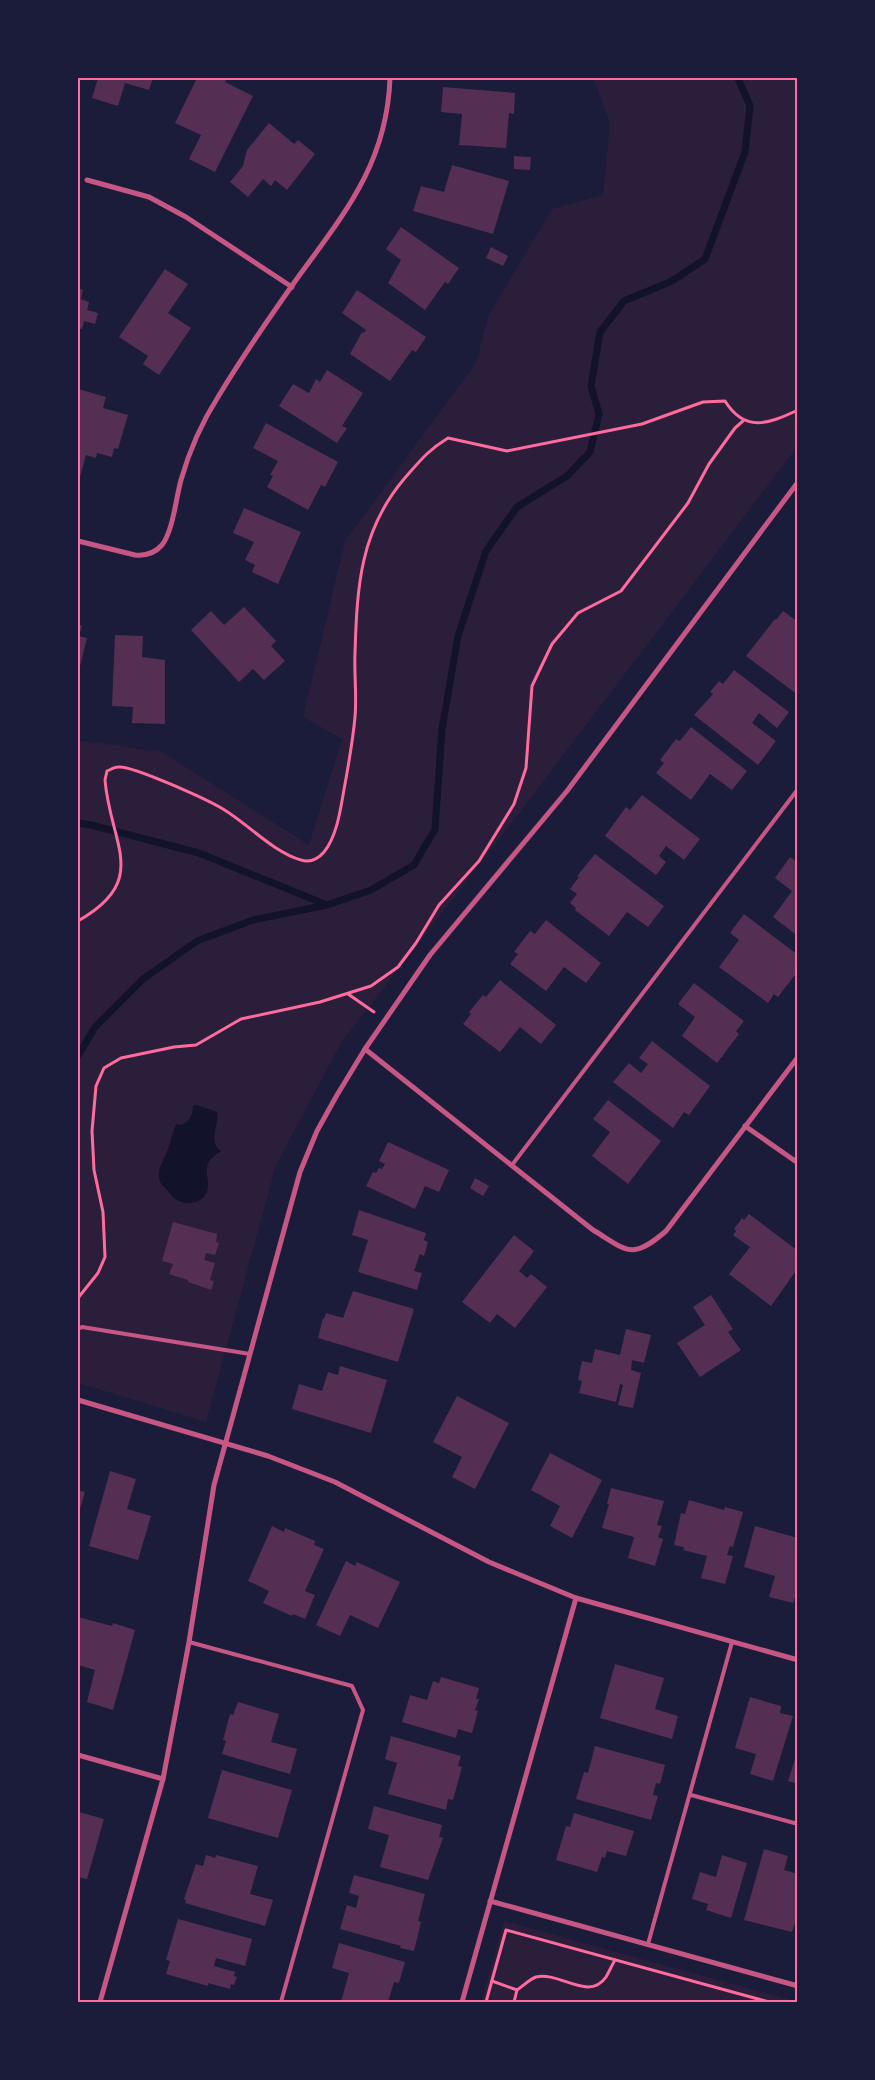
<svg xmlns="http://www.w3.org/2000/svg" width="875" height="2080" font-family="Signika,sans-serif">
<rect width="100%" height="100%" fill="#1b1b3a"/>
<!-- green -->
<g fill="#2a1e3b">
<path d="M 593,78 L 797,78 L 797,447 L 543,782 L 341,1043 L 276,1165 L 206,1422 L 78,1383 L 78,740 L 162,752 L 309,845 L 342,739 L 303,717 L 345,541 L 476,363 L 488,316 L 552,209 L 603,195 L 610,123 Z"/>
<path d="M 504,1921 L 798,2002 L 481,2002 Z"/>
</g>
<!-- water -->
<path fill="#12122b" d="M 196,1105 L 217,1112 C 220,1126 207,1141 221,1151 C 216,1155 210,1158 208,1164 C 205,1172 209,1179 208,1187 C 207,1203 187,1207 175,1199 C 171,1196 169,1191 165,1188 C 152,1176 163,1162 168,1149 C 171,1141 173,1132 176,1124 L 181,1125 C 189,1122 193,1115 193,1106 Z"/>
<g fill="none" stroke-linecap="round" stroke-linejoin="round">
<!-- stream -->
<g stroke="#12122b" stroke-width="7">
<path d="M 78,823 L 91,825 L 199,853 L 327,905"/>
<path d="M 78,1056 L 95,1027 L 143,979 L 197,941 L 253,920 L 327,905 L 371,890 L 414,865 L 435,829 L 442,729 L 458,636 L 486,551 L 517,507 L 567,476 L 590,452 L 599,414 L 591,386 L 600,332 L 624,301 L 672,281 L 705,259 L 745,152 L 750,106 L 738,78"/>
</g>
</g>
<!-- building -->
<g fill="#542f53">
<path d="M 98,78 L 153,78 L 149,90 L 125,83 L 118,106 L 92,98 Z"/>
<path d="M 197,78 L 227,78 L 225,82 L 253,96 L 215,172 L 189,159 L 201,135 L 175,123 Z"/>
<path d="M 443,87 L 515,93 L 514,114 L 509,113 L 506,148 L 459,145 L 462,114 L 441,112 Z"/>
<path d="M 269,123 L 294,144 L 298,140 L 315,154 L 287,190 L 275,180 L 271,186 L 263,179 L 248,197 L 230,182 L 243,166 L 247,150 Z"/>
<path d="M 514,156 L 531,157 L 530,170 L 514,169 Z"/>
<path d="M 452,165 L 509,181 L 493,234 L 413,211 L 421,186 L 444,192 Z"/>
<path d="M 401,227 L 459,268 L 448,284 L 445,282 L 425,310 L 388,283 L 401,260 L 386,249 Z"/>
<path d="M 491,247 L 508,256 L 503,266 L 486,258 Z"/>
<path d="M 165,269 L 188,284 L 168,313 L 191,328 L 159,375 L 143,364 L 148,356 L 119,337 Z"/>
<path d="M 78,288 L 83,290 L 81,299 L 89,302 L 87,310 L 98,313 L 95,324 L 84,321 L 82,329 L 78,328 Z"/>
<path d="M 357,290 L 426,337 L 416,352 L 412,350 L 390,381 L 350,354 L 362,332 L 364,333 L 366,330 L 342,313 Z"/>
<path d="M 327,370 L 363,393 L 342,426 L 347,428 L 337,443 L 279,406 L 293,384 L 309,393 L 316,379 L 320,382 Z"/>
<path d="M 78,389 L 106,397 L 103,408 L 128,415 L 118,449 L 114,448 L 112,457 L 97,453 L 96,458 L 86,455 L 80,477 L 78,477 Z"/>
<path d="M 266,423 L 338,462 L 325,487 L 321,485 L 308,510 L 267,487 L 273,476 L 270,475 L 278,461 L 253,448 Z"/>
<path d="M 244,508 L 301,532 L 278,584 L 252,572 L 255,565 L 245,560 L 254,542 L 233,533 Z"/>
<path d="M 244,607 L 276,641 L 271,646 L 285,661 L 264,680 L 253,669 L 239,682 L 191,630 L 211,611 L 224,625 Z"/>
<path d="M 783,611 L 798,622 L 798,695 L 746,656 L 775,619 L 776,620 Z"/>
<path d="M 78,624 L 82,626 L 79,636 L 87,638 L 80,666 L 78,665 Z"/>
<path d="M 115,635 L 143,636 L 142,657 L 165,660 L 165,724 L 132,723 L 133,707 L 112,706 Z"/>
<path d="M 734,670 L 789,712 L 777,728 L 759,713 L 752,723 L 776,741 L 758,765 L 694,715 L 713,694 L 710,692 L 719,681 L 723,684 Z"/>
<path d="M 691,727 L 747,771 L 732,790 L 710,774 L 691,800 L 656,773 L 664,763 L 660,760 L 676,739 L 680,741 Z"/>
<path d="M 642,795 L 700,839 L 684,860 L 666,846 L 659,856 L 666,862 L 656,875 L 605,836 L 626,807 L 630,810 Z"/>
<path d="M 595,854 L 664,906 L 648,927 L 627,912 L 609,936 L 575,910 L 576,908 L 570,903 L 577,894 L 570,889 L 579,877 L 577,876 Z"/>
<path d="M 790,857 L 798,863 L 798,936 L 773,917 L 792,891 L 775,878 Z"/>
<path d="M 744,914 L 798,955 L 798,963 L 795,966 L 798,971 L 778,997 L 774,994 L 768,1003 L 719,967 L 739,940 L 730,933 Z"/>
<path d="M 546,920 L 601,963 L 586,983 L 564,967 L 546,991 L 510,964 L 518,954 L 514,952 L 530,931 L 535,934 Z"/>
<path d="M 500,980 L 556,1025 L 541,1044 L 520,1027 L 500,1052 L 463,1024 L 471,1014 L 469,1012 L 483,995 L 486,997 Z"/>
<path d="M 694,983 L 744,1021 L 736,1031 L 739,1034 L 717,1063 L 682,1036 L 695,1017 L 678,1004 Z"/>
<path d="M 652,1041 L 710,1086 L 689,1115 L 684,1112 L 673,1128 L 613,1082 L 629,1063 L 641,1073 L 648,1064 L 639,1058 Z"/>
<path d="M 608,1100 L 661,1141 L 628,1184 L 592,1156 L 610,1132 L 593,1119 Z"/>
<path d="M 388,1142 L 449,1170 L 439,1192 L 425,1186 L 415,1209 L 366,1186 L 373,1172 L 376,1173 L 379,1168 L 382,1169 L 385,1164 L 379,1161 Z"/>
<path d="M 475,1178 L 489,1186 L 483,1196 L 470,1188 Z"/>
<path d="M 359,1210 L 426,1233 L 424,1240 L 428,1242 L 424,1256 L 420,1254 L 414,1271 L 422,1273 L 417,1290 L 358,1272 L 368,1240 L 352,1235 Z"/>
<path d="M 749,1214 L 798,1251 L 798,1268 L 771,1306 L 729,1274 L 750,1247 L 733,1235 L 736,1231 L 734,1229 L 742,1218 L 744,1220 Z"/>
<path d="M 173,1222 L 217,1234 L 216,1242 L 219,1243 L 215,1255 L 206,1253 L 204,1260 L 215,1263 L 210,1280 L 214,1281 L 211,1290 L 188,1282 L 188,1280 L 169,1274 L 173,1264 L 162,1261 Z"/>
<path d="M 514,1235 L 534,1251 L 519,1271 L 527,1278 L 531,1274 L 547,1287 L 515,1328 L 497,1314 L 490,1323 L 462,1302 Z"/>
<path d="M 353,1291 L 414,1309 L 398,1362 L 318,1338 L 323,1318 L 324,1319 L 326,1313 L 343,1318 Z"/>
<path d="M 711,1295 L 733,1329 L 728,1332 L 741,1350 L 700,1377 L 677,1343 L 705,1325 L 693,1307 Z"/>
<path d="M 626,1329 L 651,1335 L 644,1363 L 632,1360 L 631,1370 L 641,1373 L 633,1408 L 618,1405 L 623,1385 L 620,1384 L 616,1402 L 579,1393 L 582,1381 L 578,1380 L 582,1361 L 592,1363 L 595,1349 L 620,1355 Z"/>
<path d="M 340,1366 L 387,1380 L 371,1433 L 292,1409 L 299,1384 L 322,1391 L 328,1372 L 338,1375 Z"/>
<path d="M 457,1396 L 509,1423 L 475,1489 L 452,1477 L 462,1457 L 433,1442 Z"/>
<path d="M 550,1453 L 602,1480 L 572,1538 L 550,1526 L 560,1506 L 531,1490 Z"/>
<path d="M 110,1471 L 136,1479 L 127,1509 L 151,1516 L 138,1560 L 89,1546 Z"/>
<path d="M 611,1488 L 664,1501 L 657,1525 L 662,1526 L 658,1537 L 663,1539 L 655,1566 L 628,1558 L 634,1537 L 602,1528 L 609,1504 L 607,1504 Z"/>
<path d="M 78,1490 L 85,1492 L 78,1516 Z"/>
<path d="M 689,1500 L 724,1510 L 725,1507 L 743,1512 L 733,1547 L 730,1546 L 727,1555 L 733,1556 L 725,1584 L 701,1578 L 707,1556 L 683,1550 L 684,1547 L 674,1545 L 681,1513 L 685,1514 Z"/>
<path d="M 272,1526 L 284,1532 L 285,1528 L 315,1541 L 314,1545 L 324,1549 L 305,1591 L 315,1595 L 305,1619 L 293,1614 L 292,1616 L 263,1603 L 269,1591 L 248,1581 Z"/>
<path d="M 755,1526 L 798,1538 L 798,1589 L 793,1603 L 769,1597 L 775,1576 L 744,1567 Z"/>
<path d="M 346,1561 L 355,1566 L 357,1562 L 400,1582 L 378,1628 L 350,1615 L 340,1636 L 316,1625 Z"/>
<path d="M 78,1617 L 112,1626 L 113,1623 L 135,1630 L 113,1710 L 87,1702 L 95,1670 L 78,1665 Z"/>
<path d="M 615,1664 L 664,1678 L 655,1709 L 678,1716 L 672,1739 L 600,1718 Z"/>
<path d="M 441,1677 L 479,1688 L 476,1699 L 479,1699 L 475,1710 L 478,1711 L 472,1733 L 458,1729 L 456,1738 L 402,1722 L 410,1695 L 427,1700 L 433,1681 L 439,1683 Z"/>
<path d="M 750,1697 L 781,1706 L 780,1713 L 793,1716 L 773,1781 L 750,1774 L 756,1754 L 735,1748 Z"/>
<path d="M 238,1702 L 279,1714 L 271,1742 L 297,1749 L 290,1774 L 222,1754 L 226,1741 L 223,1740 L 230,1714 L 233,1715 Z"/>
<path d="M 391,1736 L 461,1756 L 458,1766 L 462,1767 L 453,1800 L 448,1799 L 446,1810 L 388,1794 L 397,1763 L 385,1759 Z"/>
<path d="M 595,1746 L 665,1765 L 660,1784 L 656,1783 L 653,1795 L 658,1796 L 651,1820 L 576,1799 L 584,1772 L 588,1773 Z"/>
<path d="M 798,1750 L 798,1784 L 788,1781 Z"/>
<path d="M 222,1770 L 292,1790 L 278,1838 L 208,1818 Z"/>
<path d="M 374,1806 L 442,1825 L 439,1837 L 443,1838 L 428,1880 L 380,1867 L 389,1835 L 368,1829 Z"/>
<path d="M 79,1812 L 104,1819 L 87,1879 L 78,1877 Z"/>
<path d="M 574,1813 L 634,1831 L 626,1856 L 607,1851 L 605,1858 L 602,1857 L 597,1872 L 556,1860 L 566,1826 L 570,1827 Z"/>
<path d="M 764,1849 L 788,1856 L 784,1870 L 798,1874 L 798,1913 L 792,1932 L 744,1920 Z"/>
<path d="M 206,1855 L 215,1858 L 216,1855 L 258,1866 L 250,1894 L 273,1900 L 265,1926 L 185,1903 L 186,1900 L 184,1899 L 196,1864 L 203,1866 Z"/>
<path d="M 722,1855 L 747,1863 L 731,1918 L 706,1910 L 708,1904 L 692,1899 L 700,1872 L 716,1877 Z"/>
<path d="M 354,1875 L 425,1894 L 418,1921 L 421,1922 L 414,1951 L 400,1948 L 401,1946 L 340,1929 L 347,1905 L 356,1908 L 359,1896 L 349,1893 Z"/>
<path d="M 178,1919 L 252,1939 L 245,1966 L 216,1958 L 214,1966 L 235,1972 L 234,1976 L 237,1977 L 234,1985 L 231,1984 L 230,1989 L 208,1983 L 208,1986 L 166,1974 L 170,1961 L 166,1960 Z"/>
<path d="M 339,1943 L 405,1962 L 399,1983 L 394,1982 L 388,2002 L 341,2002 L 349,1973 L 332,1968 Z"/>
</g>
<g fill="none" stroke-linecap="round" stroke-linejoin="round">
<!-- path -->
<g stroke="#ff6b9d" stroke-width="3">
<path d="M 78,921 C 151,880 110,844 105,780 L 107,771 C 110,770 114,767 118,767 C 132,765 208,800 223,809 C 248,824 273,852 301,860 C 311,863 318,859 324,852 C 338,835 341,805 345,784 C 349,762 353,739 355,717 C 357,695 354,674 355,653 C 357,587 360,531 404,479 C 420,461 427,451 448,438 L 507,451 L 642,424 L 703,402 L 725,401 C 745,433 768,424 798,410"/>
<path d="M 348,994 L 374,1012"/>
<path d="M 78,1298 L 98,1273 L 105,1257 L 103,1212 L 94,1170 L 92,1131 L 96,1086 L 104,1068 L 121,1058 L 174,1047 L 196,1045 L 241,1019 L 320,1002 L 371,986 L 398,967 L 416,943 L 439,905 L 479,861 L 514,804 L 526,768 L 532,686 L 552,644 L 578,613 L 621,591 L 688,503 L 709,464 L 735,428 L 743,421"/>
<path d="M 492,1981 L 517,1990 C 523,1986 530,1979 536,1977 C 559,1971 589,2002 606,1977 C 609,1972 612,1965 615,1960"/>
<path d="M 486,2002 L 506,1930 L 769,2002"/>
<path d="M 514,2002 L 517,1990"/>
</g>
<!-- service -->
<g stroke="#c65784" stroke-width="4">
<path d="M 512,1165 L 798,789"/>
<path d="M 78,1329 L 82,1327 L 250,1354"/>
<path d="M 189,1642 L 352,1686 L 363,1710 L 281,2002"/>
<path d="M 691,1795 L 798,1824"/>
<path d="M 648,1944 L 732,1642"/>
</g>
<!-- minor -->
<g stroke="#c65784" stroke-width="5">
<path d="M 87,180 L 149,197 L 186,217 L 292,287"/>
<path d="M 78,541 L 135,555 C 145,556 154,554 162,545 C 173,531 176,498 181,480 C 189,452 202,422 218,397 C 242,357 269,318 296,280 C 344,214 387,164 390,78"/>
<path d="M 365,1049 L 593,1230 C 628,1251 631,1261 666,1231 L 798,1057"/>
<path d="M 745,1126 L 798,1163"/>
<path d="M 78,1400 L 268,1456 L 335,1482 L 489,1562 L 576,1598 L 798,1660"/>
<path d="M 78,1755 L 163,1779"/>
<path d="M 490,1901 L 798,1986"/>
<path d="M 100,2002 L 163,1779 L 189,1642 L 214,1485 L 300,1172 L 317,1131 L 337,1095 L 365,1049 L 430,955 L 567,791 L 798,482"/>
<path d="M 462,2002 L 576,1598"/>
</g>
</g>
<!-- border -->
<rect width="875" height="2080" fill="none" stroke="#1b1b3a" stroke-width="158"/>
<rect x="79" y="79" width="717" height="1922" fill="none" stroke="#ff6b9d" stroke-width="2"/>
</svg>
